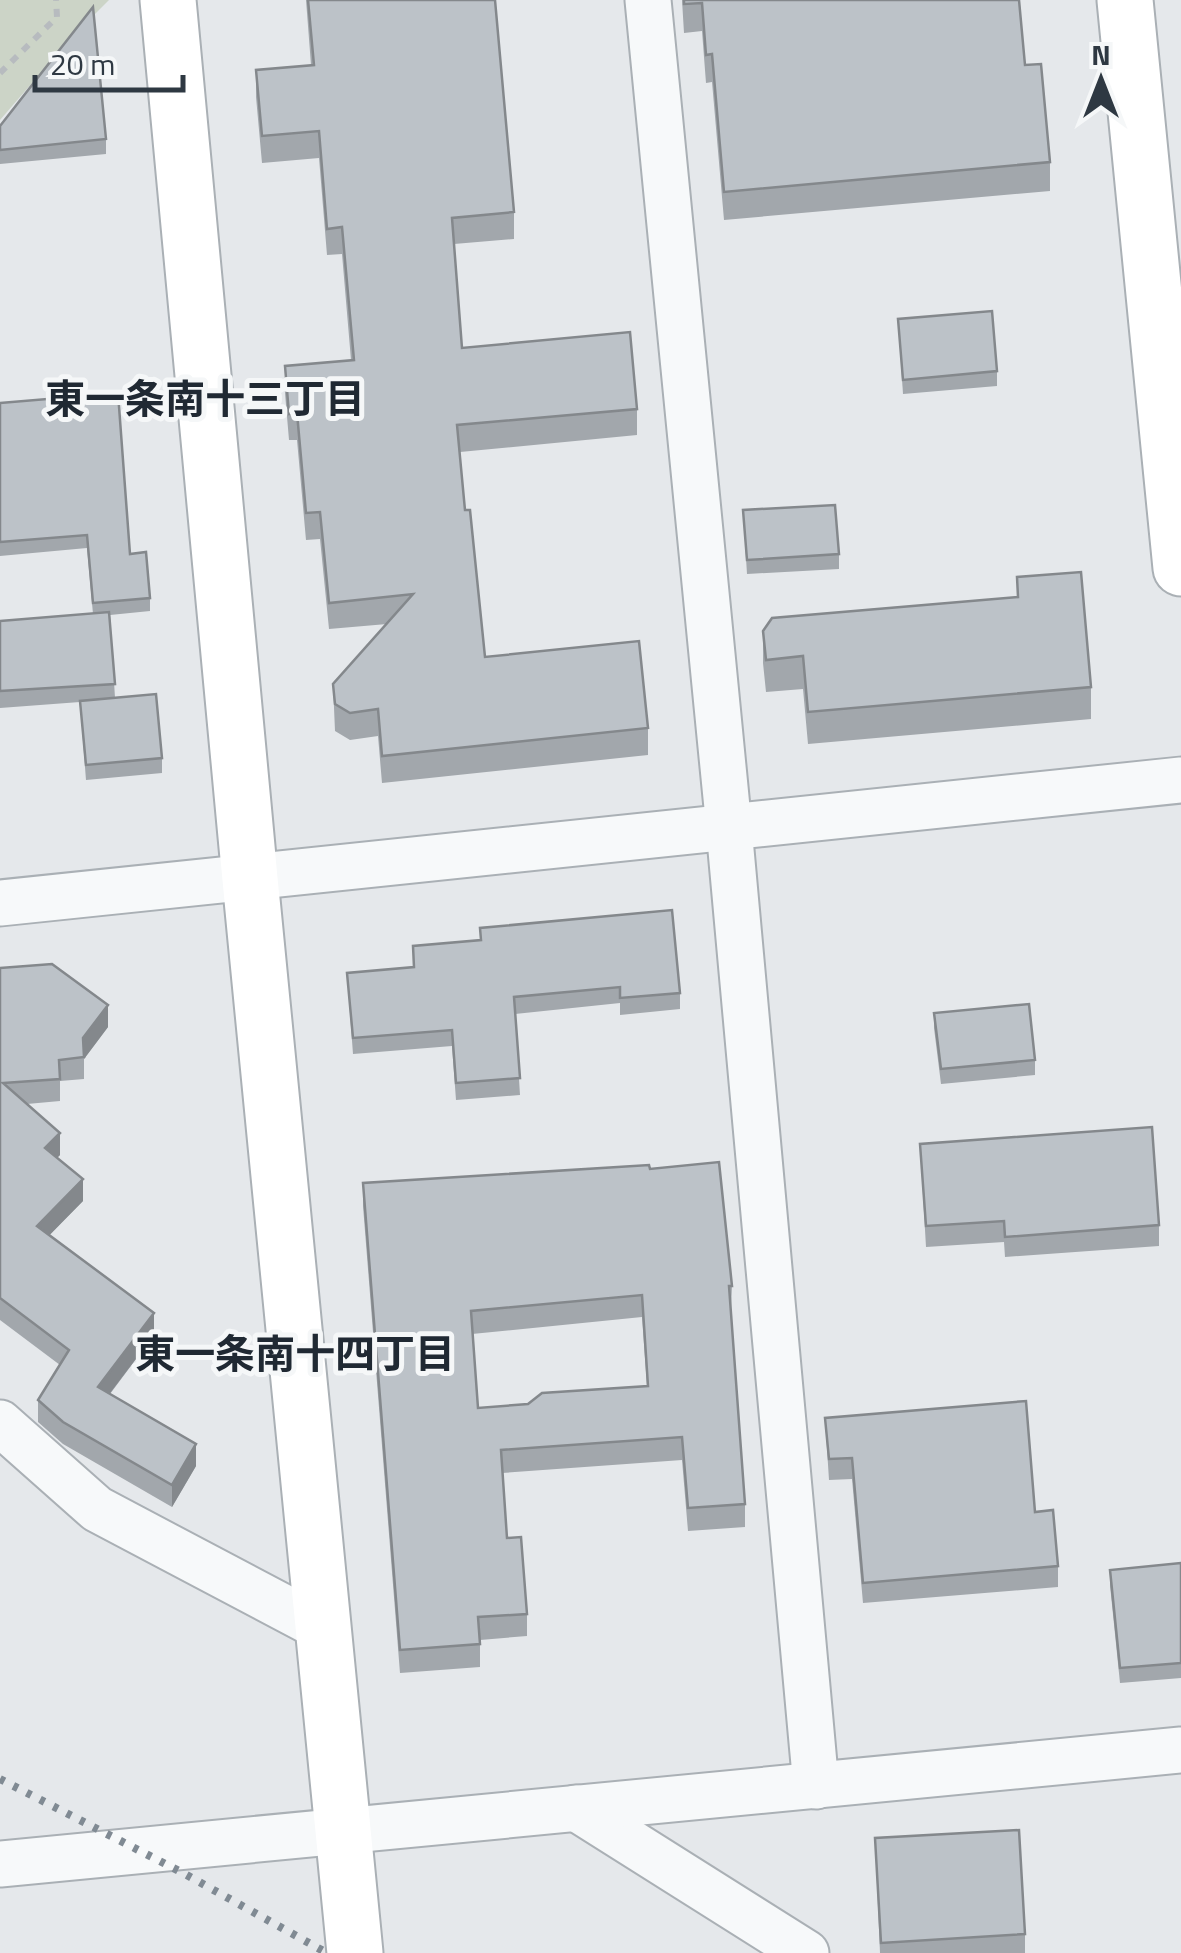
<svg xmlns="http://www.w3.org/2000/svg" width="1181" height="1953" font-family="'Titillium Web','Noto Sans JP',sans-serif">
<rect width="100%" height="100%" fill="#e5e8eb"/>
<!-- green -->
<path fill="#ccd4c7" d="M 0,0 L 109,0 L 71,38 L 0,120 Z"/>
<g fill="none" stroke-linecap="round" stroke-linejoin="round">
<defs>
<g id="street">
<path d="M 648,0 L 729,828 L 816,1786"/>
<path d="M 0,903 L 1181,780"/>
<path d="M 0,1423 L 97,1509 L 326,1630"/>
<path d="M 576,1808 L 806,1953"/>
<path d="M 0,1864 L 1181,1750"/>
</g>
<g id="secondary">
<path d="M 168,0 L 250,879 L 355,1953"/>
<path d="M 1125,0 L 1181,568"/>
</g>
</defs>
<!-- street casing -->
<use href="#street" stroke="#aab0b5" stroke-width="49"/>
<!-- secondary casing -->
<use href="#secondary" stroke="#aab0b5" stroke-width="59"/>
<!-- path -->
<path stroke="#b7bbbf" stroke-width="6" stroke-dasharray="8 8" stroke-linecap="butt" d="M 0,73 L 57,17 L 56,0"/>
<!-- street -->
<use href="#street" stroke="#f7f9fa" stroke-width="45"/>
<!-- secondary -->
<use href="#secondary" stroke="#fff" stroke-width="55"/>
<!-- rail -->
<path stroke="#808a93" stroke-width="8" stroke-dasharray="5 10" stroke-linecap="butt" d="M 0,1779 L 183,1873 L 327,1953"/>
</g>
<!-- wall -->
<g fill="#a2a7ac" fill-rule="evenodd">
<path d="M 306,0 L 495,0 L 514,212 L 514,239 L 454,244 L 462,348 L 637,409 L 637,435 L 460,452 L 465,510 L 485,657 L 648,728 L 648,755 L 382,783 L 378,736 L 350,740 L 335,731 L 333,684 L 387,624 L 329,629 L 320,539 L 306,540 L 297,440 L 289,440 L 285,393 L 285,366 L 351,360 L 342,254 L 327,255 L 319,158 L 262,163 L 256,97 L 256,70 L 311,65 Z"/>
<path d="M 682,0 L 1019,0 L 1025,65 L 1050,162 L 1050,191 L 724,220 L 712,82 L 706,83 L 702,31 L 684,33 Z"/>
<path d="M 0,126 L 106,139 L 106,154 L 0,164 Z"/>
<path d="M 898,319 L 997,371 L 997,386 L 903,394 Z"/>
<path d="M 0,403 L 130,554 L 150,598 L 150,611 L 110,615 L 115,698 L 162,758 L 162,773 L 86,780 L 80,702 L 0,708 L 0,621 L 93,614 L 87,548 L 0,556 Z"/>
<path d="M 743,510 L 839,554 L 839,569 L 747,574 Z"/>
<path d="M 1017,577 L 1091,687 L 1091,719 L 808,744 L 803,689 L 766,692 L 763,663 L 763,631 L 1017,597 Z"/>
<path d="M 413,946 L 680,993 L 680,1009 L 620,1015 L 620,1003 L 515,1014 L 520,1095 L 456,1100 L 452,1046 L 353,1054 L 347,973 L 413,967 Z"/>
<path d="M 0,968 L 108,1027 L 84,1059 L 84,1079 L 60,1081 L 60,1101 L 27,1104 L 60,1155 L 57,1158 L 83,1201 L 49,1235 L 154,1335 L 110,1394 L 196,1466 L 172,1507 L 63,1444 L 38,1422 L 38,1400 L 60,1365 L 0,1320 Z"/>
<path d="M 934,1013 L 1035,1060 L 1035,1075 L 941,1084 L 934,1028 Z"/>
<path d="M 920,1144 L 1159,1225 L 1159,1246 L 1005,1257 L 1004,1242 L 926,1247 Z"/>
<path d="M 650,1169 L 732,1286 L 731,1308 L 745,1504 L 745,1527 L 688,1531 L 682,1460 L 502,1473 L 507,1538 L 527,1614 L 527,1636 L 480,1640 L 480,1667 L 400,1673 L 363,1206 L 363,1183 ZM 642,1317 L 647,1386 L 528,1404 L 478,1408 L 472,1334 Z"/>
<path d="M 825,1418 L 1035,1512 L 1058,1566 L 1058,1587 L 863,1603 L 852,1479 L 829,1480 Z"/>
<path d="M 1181,1563 L 1181,1678 L 1120,1683 L 1110,1585 L 1110,1570 Z"/>
<path d="M 875,1838 L 1025,1934 L 1025,1953 L 880,1953 Z"/>
</g>
<!-- shaded-wall -->
<g fill="#84888c">
<path d="M 108,1005 L 108,1027 L 84,1059 L 83,1038 Z"/>
<path d="M 60,1133 L 60,1155 L 45,1169 L 45,1148 Z"/>
<path d="M 83,1179 L 83,1201 L 37,1248 L 37,1226 Z"/>
<path d="M 154,1313 L 154,1335 L 98,1409 L 98,1387 Z"/>
<path d="M 196,1444 L 196,1466 L 172,1507 L 172,1485 Z"/>
</g>
<!-- building -->
<g fill="#bcc2c8" stroke="#84888c" stroke-width="2.5" fill-rule="evenodd">
<path d="M 308,0 L 495,0 L 514,212 L 452,218 L 462,348 L 630,332 L 637,409 L 457,425 L 465,510 L 470,510 L 485,657 L 639,641 L 648,728 L 382,756 L 378,709 L 350,713 L 335,704 L 333,684 L 413,594 L 329,603 L 320,512 L 306,513 L 297,413 L 289,414 L 285,366 L 354,360 L 342,227 L 327,229 L 319,131 L 262,136 L 256,70 L 314,65 Z"/>
<path d="M 684,0 L 1019,0 L 1025,65 L 1041,64 L 1050,162 L 724,192 L 712,54 L 706,55 L 702,3 L 684,4 Z"/>
<path d="M 93,7 L 106,139 L 0,150 L 0,126 Z"/>
<path d="M 992,311 L 997,371 L 903,380 L 898,319 Z"/>
<path d="M 118,393 L 130,554 L 146,552 L 150,598 L 93,603 L 87,535 L 0,542 L 0,403 Z"/>
<path d="M 835,505 L 839,554 L 747,560 L 743,510 Z"/>
<path d="M 1081,572 L 1091,687 L 808,712 L 803,656 L 766,660 L 763,631 L 772,618 L 1018,597 L 1017,577 Z"/>
<path d="M 109,612 L 115,684 L 0,691 L 0,621 Z"/>
<path d="M 156,694 L 162,758 L 86,765 L 80,701 Z"/>
<path d="M 672,910 L 680,993 L 620,998 L 620,987 L 514,997 L 520,1078 L 456,1083 L 452,1030 L 353,1038 L 347,973 L 414,967 L 413,946 L 481,940 L 480,928 Z"/>
<path d="M 52,964 L 108,1005 L 83,1038 L 84,1057 L 59,1060 L 60,1079 L 3,1083 L 60,1133 L 45,1148 L 83,1179 L 37,1226 L 154,1313 L 98,1387 L 196,1444 L 172,1485 L 63,1422 L 38,1400 L 69,1350 L 0,1298 L 0,968 Z"/>
<path d="M 1029,1004 L 1035,1060 L 941,1069 L 934,1013 Z"/>
<path d="M 1152,1127 L 1159,1225 L 1005,1237 L 1004,1221 L 926,1226 L 920,1144 Z"/>
<path d="M 719,1162 L 732,1286 L 729,1286 L 745,1504 L 688,1508 L 682,1437 L 501,1450 L 507,1538 L 521,1537 L 527,1614 L 478,1617 L 480,1644 L 400,1650 L 363,1183 L 649,1165 L 650,1169 ZM 642,1295 L 648,1386 L 542,1393 L 528,1404 L 478,1408 L 471,1311 Z"/>
<path d="M 1026,1401 L 1035,1512 L 1053,1510 L 1058,1566 L 863,1583 L 852,1458 L 829,1459 L 825,1418 Z"/>
<path d="M 1181,1563 L 1181,1663 L 1120,1668 L 1110,1570 Z"/>
<path d="M 1019,1830 L 1025,1934 L 881,1943 L 875,1838 Z"/>
</g>
<g text-anchor="middle" stroke-width="10" stroke-linejoin="round" paint-order="stroke">
<!-- neighbourhood labels -->
<g font-size="40" font-weight="bold" fill="#202933" stroke="#f5f7f8">
<text x="205" y="413">東一条南十三丁目</text>
<text x="295" y="1368">東一条南十四丁目</text>
</g>
</g>
<!-- north arrow -->
<g transform="translate(1101 80)" stroke="#f5f7f8" stroke-width="8" paint-order="stroke">
<path d="M0-8L18 38L0 25L-18 38Z" fill="#2e3842"/>
<text y="-15" font-size="28" font-weight="bold" text-anchor="middle" fill="#2e3842">N</text>
</g>
<!-- scale -->
<path d="M35 75v15h148v-15" fill="none" stroke="#2e3842" stroke-width="5"/>
<text x="50" y="75" font-size="30" fill="#2e3842" stroke="#f5f7f8" stroke-width="8" paint-order="stroke">20 m</text>
</svg>
